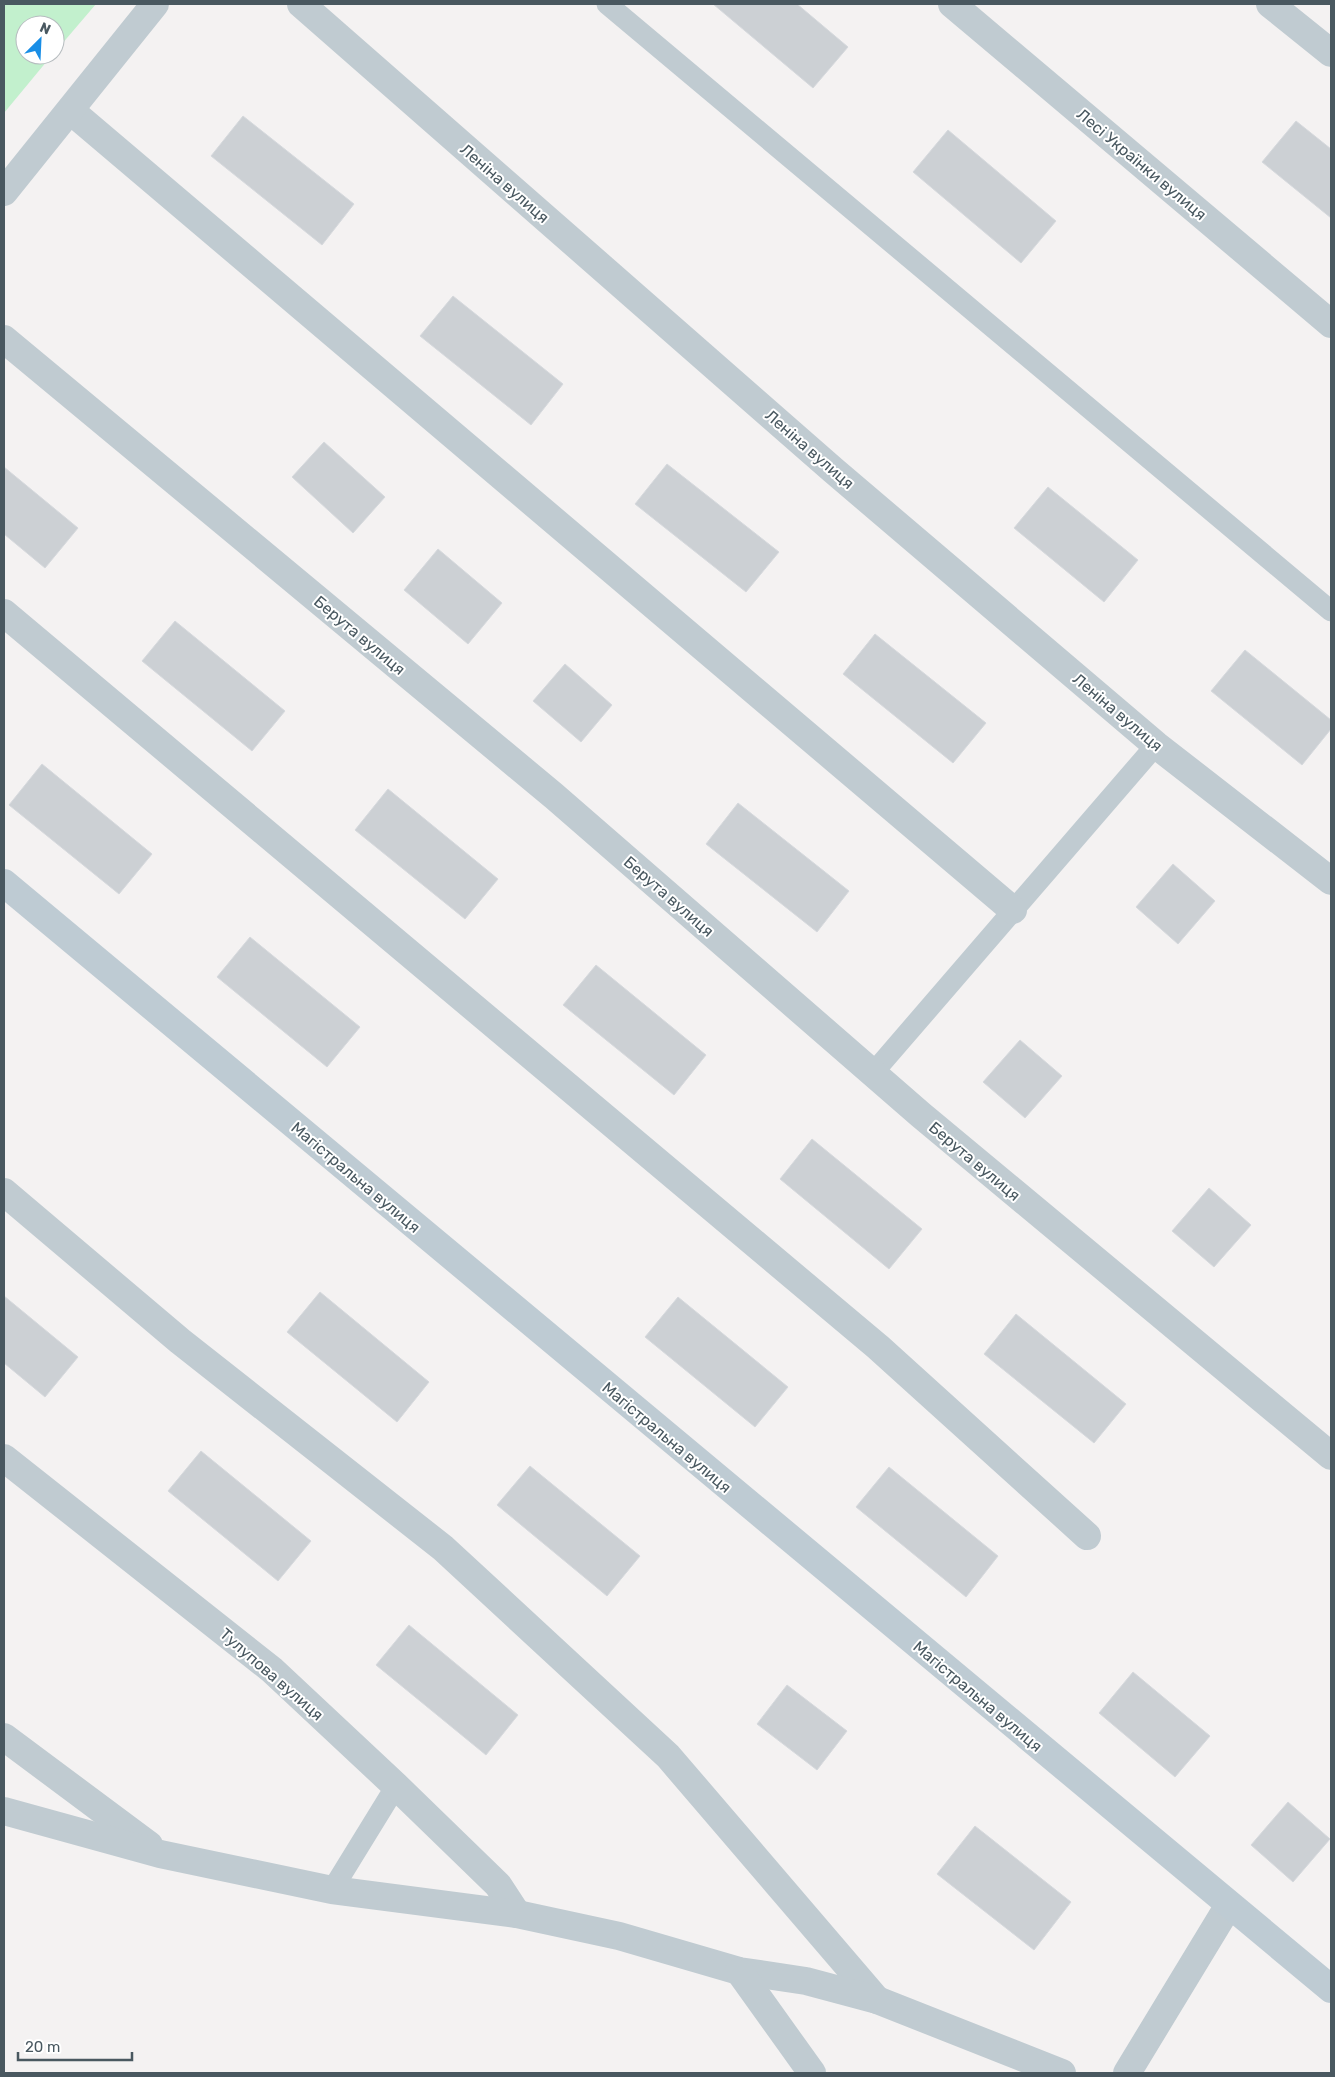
<svg xmlns="http://www.w3.org/2000/svg" width="1335" height="2077" font-family="Rubik,sans-serif">
<rect width="100%" height="100%" fill="#f4f2f2"/>
<!-- green -->
<path fill="#c2f0cd" d="M 4,4 L 96,4 L 55,52 L 55,25 L 25,25 L 25,55 L 52,55 L 4,113 Z"/>
<!-- building -->
<g fill="#ccd0d4" stroke="#d6d9dd">
<path d="M 713,4 L 797,4 L 848,47 L 813,88 Z"/>
<path d="M 243,116 L 354,204 L 322,245 L 211,156 Z"/>
<path d="M 1296,121 L 1331,149 L 1331,218 L 1262,162 Z"/>
<path d="M 948,130 L 1056,221 L 1021,263 L 913,172 Z"/>
<path d="M 453,296 L 563,384 L 531,425 L 420,336 Z"/>
<path d="M 324,442 L 385,497 L 353,533 L 292,477 Z"/>
<path d="M 667,464 L 779,552 L 746,592 L 635,504 Z"/>
<path d="M 4,467 L 78,528 L 45,568 L 4,534 Z"/>
<path d="M 1048,487 L 1138,560 L 1104,602 L 1014,528 Z"/>
<path d="M 438,549 L 502,603 L 468,644 L 404,590 Z"/>
<path d="M 175,621 L 285,711 L 252,751 L 142,661 Z"/>
<path d="M 875,634 L 986,723 L 953,763 L 843,674 Z"/>
<path d="M 1245,650 L 1331,720 L 1331,729 L 1302,765 L 1211,691 Z"/>
<path d="M 565,664 L 612,705 L 581,742 L 533,701 Z"/>
<path d="M 42,764 L 152,854 L 119,894 L 9,805 Z"/>
<path d="M 388,789 L 498,879 L 465,919 L 355,830 Z"/>
<path d="M 738,803 L 849,891 L 817,932 L 706,844 Z"/>
<path d="M 1173,864 L 1215,901 L 1178,944 L 1136,907 Z"/>
<path d="M 250,937 L 360,1027 L 327,1067 L 217,977 Z"/>
<path d="M 596,965 L 706,1055 L 674,1095 L 563,1005 Z"/>
<path d="M 1020,1040 L 1062,1076 L 1025,1118 L 983,1082 Z"/>
<path d="M 812,1139 L 922,1229 L 889,1269 L 780,1179 Z"/>
<path d="M 1209,1188 L 1251,1225 L 1214,1267 L 1172,1231 Z"/>
<path d="M 320,1292 L 429,1382 L 397,1422 L 287,1332 Z"/>
<path d="M 4,1296 L 78,1357 L 45,1397 L 4,1363 Z"/>
<path d="M 678,1297 L 788,1387 L 755,1427 L 645,1337 Z"/>
<path d="M 1016,1314 L 1126,1404 L 1094,1443 L 984,1354 Z"/>
<path d="M 201,1451 L 311,1541 L 278,1581 L 168,1491 Z"/>
<path d="M 530,1466 L 640,1556 L 607,1596 L 497,1505 Z"/>
<path d="M 889,1467 L 998,1556 L 966,1597 L 856,1507 Z"/>
<path d="M 409,1625 L 518,1715 L 486,1755 L 376,1665 Z"/>
<path d="M 1133,1672 L 1210,1736 L 1175,1777 L 1099,1713 Z"/>
<path d="M 787,1685 L 847,1731 L 817,1770 L 757,1724 Z"/>
<path d="M 1288,1802 L 1330,1839 L 1293,1882 L 1251,1845 Z"/>
<path d="M 975,1826 L 1071,1902 L 1034,1950 L 937,1874 Z"/>
</g>
<g fill="none" stroke-linecap="round" stroke-linejoin="round">
<!-- lane -->
<g stroke="#c0cbd1" stroke-width="21">
<path d="M 607,4 L 1331,611"/>
<path d="M 873,1073 L 1156,745"/>
<path d="M 332,1890 L 396,1786"/>
</g>
<!-- street -->
<g stroke="#c0cbd1" stroke-width="28">
<path d="M 301,4 L 833,470 L 1156,745 L 1331,881"/>
<path d="M 952,4 L 1331,324"/>
<path d="M 1270,4 L 1331,53"/>
<path d="M 71,111 L 1013,910"/>
<path d="M 4,192 L 155,4"/>
<path d="M 4,339 L 554,796 L 921,1115 L 1331,1456"/>
<path d="M 4,613 L 878,1347 L 1087,1536"/>
<path d="M 4,1192 L 180,1341 L 443,1548 L 668,1756 L 877,2000"/>
<path d="M 4,1458 L 272,1670 L 396,1786 L 498,1885 L 517,1914"/>
<path d="M 4,1737 L 149,1845"/>
<path d="M 4,1811 L 160,1854 L 332,1890 L 517,1914 L 619,1936 L 739,1971 L 806,1981 L 877,2000 L 1062,2073"/>
<path d="M 739,1971 L 812,2073"/>
<path d="M 1127,2073 L 1229,1905"/>
</g>
<!-- secondary -->
<path stroke="#becbd3" stroke-width="28" d="M 4,883 L 1331,1989"/>
</g>
<g text-anchor="middle" stroke-width="4" stroke-linejoin="round" paint-order="stroke">
<!-- street labels -->
<g font-size="16" fill="#495860" stroke="#fff">
<text transform="translate(1142 164) rotate(40)" y="6">Лесі Українки вулиця</text>
<text transform="translate(505 183) rotate(41)" y="6">Леніна вулиця</text>
<text transform="translate(810 449) rotate(41)" y="6">Леніна вулиця</text>
<text transform="translate(360 635) rotate(40)" y="6">Берута вулиця</text>
<text transform="translate(1118 712) rotate(40)" y="6">Леніна вулиця</text>
<text transform="translate(669 896) rotate(41)" y="6">Берута вулиця</text>
<text transform="translate(975 1161) rotate(40)" y="6">Берута вулиця</text>
<text transform="translate(356 1177) rotate(40)" y="6">Магістральна вулиця</text>
<text transform="translate(667 1437) rotate(40)" y="6">Магістральна вулиця</text>
<text transform="translate(272 1674) rotate(41)" y="6">Тулупова вулиця</text>
<text transform="translate(978 1696) rotate(40)" y="6">Магістральна вулиця</text>
</g>
</g>
<!-- border -->
<rect width="1335" height="2077" fill="none" stroke="#495860" stroke-width="10"/>
<!-- north arrow -->
<g transform="translate(40 40) rotate(24)"><circle r="24" fill="#ffffff" stroke="#b6bcbf"/>
<path d="M0-4L9 19L0 12L-9 19Z" fill="#198ee6"/>
<text y="-8" font-size="14" font-weight="bold" text-anchor="middle" fill="#495860">N</text>
</g>
<!-- scale -->
<path d="M18 2052v8h114v-8" fill="none" stroke="#495860" stroke-width="2.5"/>
<text x="25" y="2052" font-size="15" fill="#495860" stroke="#ffffff" stroke-width="4" paint-order="stroke">20 m</text>
</svg>
